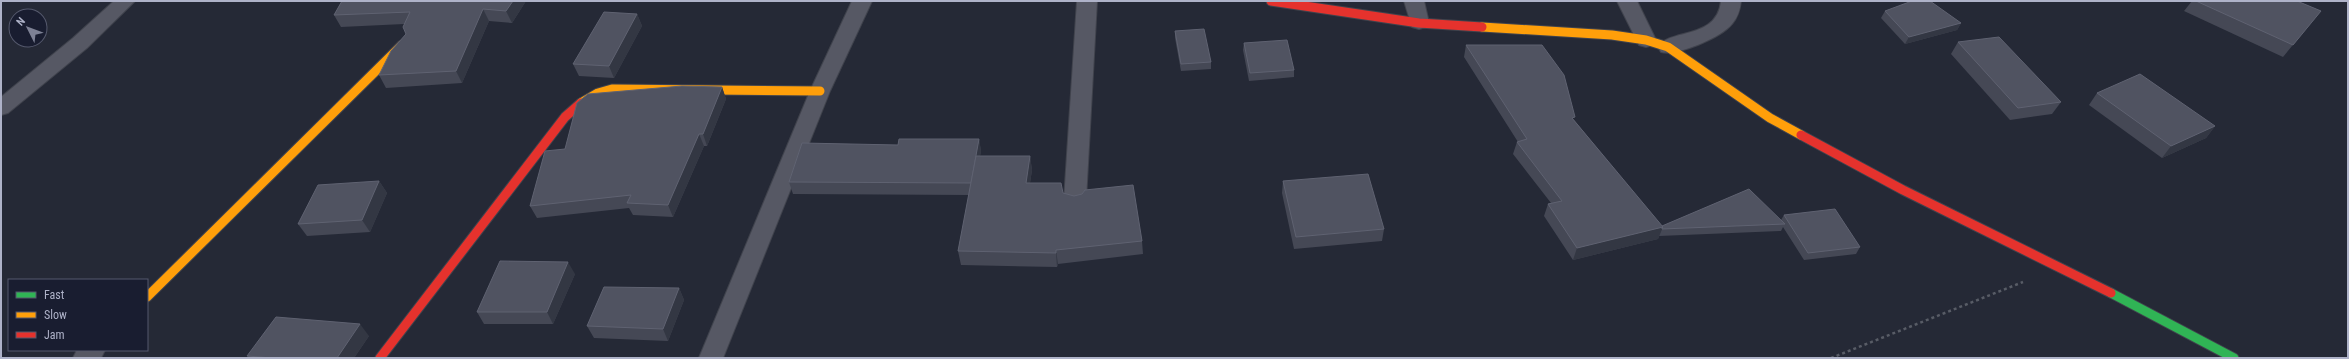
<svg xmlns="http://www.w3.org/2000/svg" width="2349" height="359" font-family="'Roboto Condensed',sans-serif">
<rect width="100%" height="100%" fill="#252936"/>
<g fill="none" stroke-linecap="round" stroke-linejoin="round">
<defs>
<g id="street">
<path d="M 114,1 L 135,1 L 87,48 L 8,113 L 1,115 L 1,97 L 73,38 Z"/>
<path d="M 852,1 L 872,1 L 830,91 L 723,358 L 699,358 L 810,91 Z"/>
<path d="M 1077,1 L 1097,1 L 1086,200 L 1083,206 L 1075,208 L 1067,206 L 1064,200 Z"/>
<path d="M 1404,1 L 1424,1 L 1429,23 L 1426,27 L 1419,29 L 1412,27 Z"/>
<path d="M 1617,1 L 1637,1 L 1656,40 L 1653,45 L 1646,47 L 1639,45 Z"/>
<path d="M 1721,1 L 1741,1 C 1740,10 1738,17 1732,24 C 1721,38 1677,56 1661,52 L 1658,47 C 1670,28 1717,40 1721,1 Z"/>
<path d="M 77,350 L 105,350 L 101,358 L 73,358 Z"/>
</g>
<path id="fast" d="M 2111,293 L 2234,358"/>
<g id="slow">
<path d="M 1482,27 L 1612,35 L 1646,40 L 1668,47 L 1770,118 L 1801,135"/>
<path d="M 581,103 L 598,93 L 612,89 L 820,91"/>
<path d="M 147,297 L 402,45"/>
</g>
<g id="jam">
<path d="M 1271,1 L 1419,23 L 1482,27"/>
<path d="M 1801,135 L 1903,190 L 2111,293"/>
<path d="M 380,358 L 565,117 L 581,103"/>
</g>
</defs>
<!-- street casing -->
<use href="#street" stroke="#40434d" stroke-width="2"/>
<!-- fast casing -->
<use href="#fast" stroke="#40434d" stroke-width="11"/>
<!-- slow casing -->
<use href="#slow" stroke="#40434d" stroke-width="11"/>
<!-- jam casing -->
<use href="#jam" stroke="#40434d" stroke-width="11"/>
<!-- path -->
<path stroke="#585c66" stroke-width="2.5" stroke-dasharray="3 3" stroke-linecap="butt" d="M 1831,358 L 2023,282"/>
<!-- street -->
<use href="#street" fill="#565864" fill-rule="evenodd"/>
<!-- fast -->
<use href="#fast" stroke="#30b455" stroke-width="9"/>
<!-- slow -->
<use href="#slow" stroke="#ff9f0a" stroke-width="9"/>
<!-- jam -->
<use href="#jam" stroke="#e5322d" stroke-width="9"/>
</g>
<!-- wall -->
<g fill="#454855">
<path d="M 342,1 L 526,1 L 512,23 L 489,21 L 462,83 L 386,88 L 379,75 L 406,34 L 404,24 L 341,27 L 334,15 Z"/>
<path d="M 2192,1 L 2297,1 L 2321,11 L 2283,57 L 2184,11 Z"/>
<path d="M 1885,11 L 1961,23 L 1957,30 L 1905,44 L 1881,18 Z"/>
<path d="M 637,14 L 642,26 L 614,78 L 579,76 L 573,64 Z"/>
<path d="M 1175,31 L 1211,62 L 1211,69 L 1181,71 L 1175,38 Z"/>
<path d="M 1958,42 L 2061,102 L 2052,114 L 2010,120 L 1951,54 Z"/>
<path d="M 1244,43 L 1294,70 L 1294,77 L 1249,81 L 1243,50 Z"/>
<path d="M 1466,45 L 1574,120 L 1661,226 L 1781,220 L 1784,215 L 1860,247 L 1856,254 L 1804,260 L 1783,227 L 1781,231 L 1659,236 L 1658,239 L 1573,260 L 1544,216 L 1548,204 L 1551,203 L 1513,154 L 1517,142 L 1518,142 L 1464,57 Z"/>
<path d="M 722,87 L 726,99 L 707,146 L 704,146 L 673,217 L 633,215 L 629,208 L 537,218 L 530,206 L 565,149 Z"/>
<path d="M 2097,93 L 2215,126 L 2206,138 L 2162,158 L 2089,105 Z"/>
<path d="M 979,139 L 981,151 L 980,156 L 1030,156 L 1032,170 L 1030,183 L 1063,193 L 1142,241 L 1143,254 L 1058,264 L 1057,267 L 961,265 L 958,251 L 969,195 L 793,194 L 789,182 Z"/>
<path d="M 379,181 L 387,193 L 370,232 L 307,236 L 298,224 Z"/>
<path d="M 1283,181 L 1384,229 L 1382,241 L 1294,249 L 1282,193 Z"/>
<path d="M 575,274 L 553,324 L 484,324 L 477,312 Z"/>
<path d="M 679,288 L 684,300 L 668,341 L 594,338 L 587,326 Z"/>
<path d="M 369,336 L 354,358 L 249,358 L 247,356 Z"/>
</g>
<!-- shaded-wall -->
<g fill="#333743">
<path d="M 513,1 L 526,1 L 512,23 L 506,11 Z"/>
<path d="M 483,9 L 489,21 L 462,83 L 456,71 Z"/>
<path d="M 637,14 L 642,26 L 614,78 L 609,66 Z"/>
<path d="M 1961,23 L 1957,30 L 1905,44 L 1909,37 Z"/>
<path d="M 722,87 L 726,99 L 707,146 L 703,134 Z"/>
<path d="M 2215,126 L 2206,138 L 2162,158 L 2171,146 Z"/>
<path d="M 699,134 L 704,146 L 673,217 L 668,205 Z"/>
<path d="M 979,139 L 981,151 L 973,195 L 971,183 Z"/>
<path d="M 1030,156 L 1032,170 L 1028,196 L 1026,183 Z"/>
<path d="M 379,181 L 387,193 L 370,232 L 362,220 Z"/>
<path d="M 1663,227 L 1658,239 L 1573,260 L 1577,248 Z"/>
<path d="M 1056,250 L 1058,264 L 1057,267 L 1056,253 Z"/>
<path d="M 568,262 L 575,274 L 553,324 L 547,312 Z"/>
<path d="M 679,288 L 684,300 L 668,341 L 663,329 Z"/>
<path d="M 360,324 L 369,336 L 354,358 L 337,358 Z"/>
</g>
<!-- building -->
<g fill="#505361" stroke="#5f6271">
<path d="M 342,1 L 513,1 L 506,11 L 483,9 L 456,71 L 379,75 L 391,51 L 406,34 L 403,27 L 410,12 L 334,15 Z"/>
<path d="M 1912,1 L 1930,1 L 1961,23 L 1909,37 L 1885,11 Z"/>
<path d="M 2196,1 L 2297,1 L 2321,11 L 2293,45 Z"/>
<path d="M 604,12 L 637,14 L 609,66 L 573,64 Z"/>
<path d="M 1204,29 L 1211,62 L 1181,64 L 1175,31 Z"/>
<path d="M 1999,37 L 2061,102 L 2018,108 L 1958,42 Z"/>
<path d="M 1287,40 L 1294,70 L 1250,73 L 1244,43 Z"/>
<path d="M 1466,45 L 1542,45 L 1564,75 L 1575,117 L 1572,118 L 1663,227 L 1577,248 L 1548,204 L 1562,201 L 1517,142 L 1527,139 Z"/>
<path d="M 2140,74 L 2215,126 L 2171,146 L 2097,93 Z"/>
<path d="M 682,86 L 722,87 L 703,134 L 699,134 L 668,205 L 627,203 L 631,195 L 530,206 L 545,151 L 565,149 L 577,103 L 588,94 Z"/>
<path d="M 899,139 L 979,139 L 971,183 L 789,182 L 802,143 L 898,145 Z"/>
<path d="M 976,156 L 1030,156 L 1026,183 L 1061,183 L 1063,193 L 1074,196 L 1082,194 L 1085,190 L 1133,185 L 1142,241 L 1056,250 L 1056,253 L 958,251 Z"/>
<path d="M 1368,174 L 1384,229 L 1296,237 L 1283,181 Z"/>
<path d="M 379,181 L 362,220 L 298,224 L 318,185 Z"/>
<path d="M 1749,189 L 1785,224 L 1662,229 L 1662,228 L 1663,227 L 1662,226 Z"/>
<path d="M 1835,209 L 1860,247 L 1808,253 L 1784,215 Z"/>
<path d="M 500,261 L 568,262 L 547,312 L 477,312 Z"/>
<path d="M 604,287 L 679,288 L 663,329 L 587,326 Z"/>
<path d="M 276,317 L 360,324 L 337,358 L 272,358 L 247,356 Z"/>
</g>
<!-- border -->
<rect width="2349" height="359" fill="none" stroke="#aeb2c8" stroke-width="4"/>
<!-- legend -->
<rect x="8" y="279" width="140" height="72" fill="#191d30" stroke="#55596d"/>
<rect x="16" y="292" width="20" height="6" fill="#30b455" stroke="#55596d"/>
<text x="44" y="299" font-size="12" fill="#aeb2c8">Fast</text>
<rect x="16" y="312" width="20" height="6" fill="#ff9f0a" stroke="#55596d"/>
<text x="44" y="319" font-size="12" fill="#aeb2c8">Slow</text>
<rect x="16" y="332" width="20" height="6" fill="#e5322d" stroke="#55596d"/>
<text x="44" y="339" font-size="12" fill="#aeb2c8">Jam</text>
<!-- north arrow -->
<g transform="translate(28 28) rotate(312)"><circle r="19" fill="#191d30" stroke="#55596d"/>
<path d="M0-3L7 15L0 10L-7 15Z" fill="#7e8295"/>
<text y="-6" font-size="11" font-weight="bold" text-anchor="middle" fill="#aeb2c8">N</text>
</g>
</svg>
